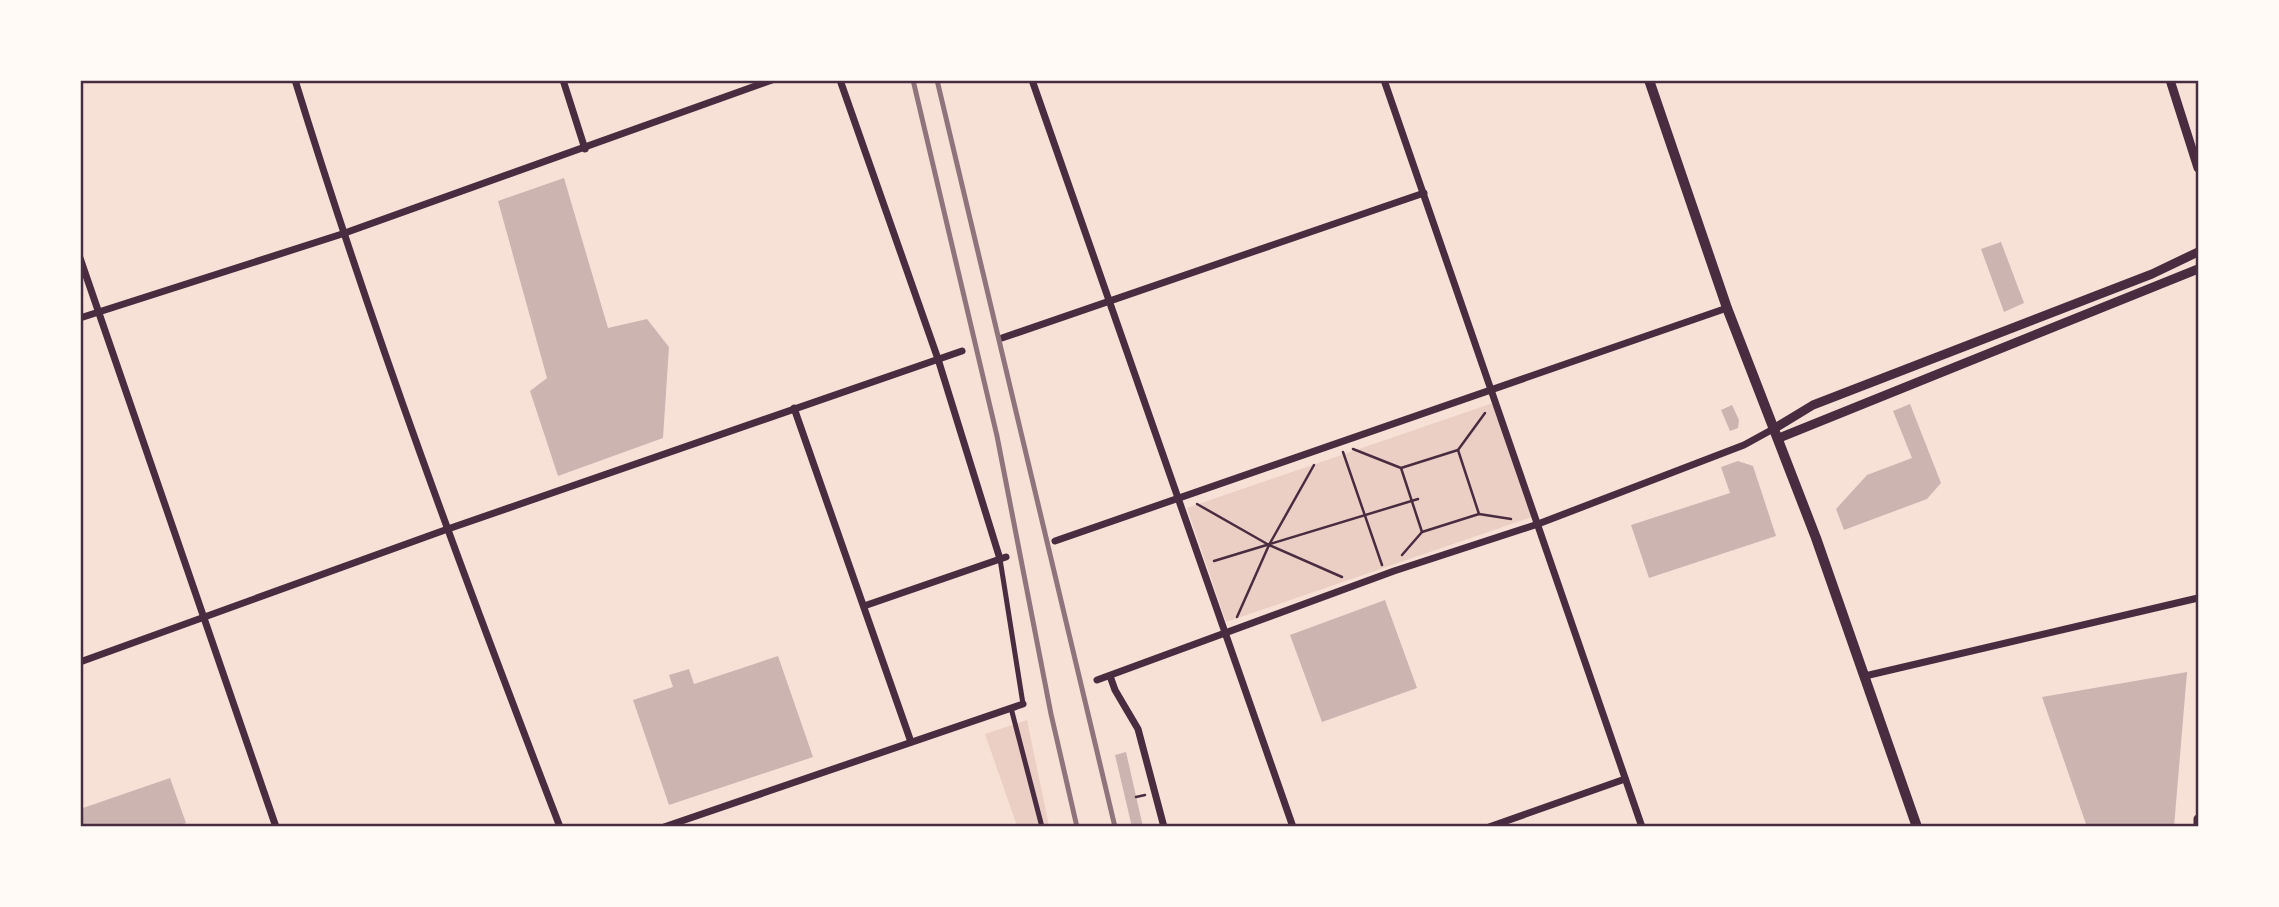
<svg xmlns="http://www.w3.org/2000/svg" width="2279" height="907" font-family="Barlow,sans-serif">
<rect width="100%" height="100%" fill="#f7e1d7"/>
<!-- green -->
<g fill="#ebcfc5">
<path d="M 1493,403 L 1532,517 L 1226,622 L 1187,508 Z"/>
<path d="M 1027,720 L 1049,826 L 1017,826 L 985,734 Z"/>
</g>
<!-- building -->
<g fill="#ccb4b1">
<path d="M 564,178 L 608,328 L 647,319 L 669,347 L 663,438 L 558,476 L 530,391 L 547,378 L 498,201 Z"/>
<path d="M 2001,242 L 2024,303 L 2004,312 L 1981,249 Z"/>
<path d="M 1910,404 L 1941,483 L 1927,499 L 1844,530 L 1836,509 L 1867,475 L 1912,458 L 1893,411 Z"/>
<path d="M 1732,405 L 1739,420 L 1738,428 L 1730,431 L 1721,410 Z"/>
<path d="M 1738,461 L 1753,466 L 1776,536 L 1649,578 L 1631,525 L 1730,493 L 1721,467 Z"/>
<path d="M 1385,600 L 1417,688 L 1322,722 L 1290,635 Z"/>
<path d="M 778,656 L 813,757 L 669,805 L 633,700 L 673,687 L 669,675 L 689,669 L 694,684 Z"/>
<path d="M 2187,672 L 2174,827 L 2087,827 L 2042,697 Z"/>
<path d="M 1126,752 L 1143,827 L 1132,827 L 1115,755 Z"/>
<path d="M 170,778 L 186,823 L 177,827 L 80,827 L 80,809 Z"/>
</g>
<g fill="none" stroke-linecap="round" stroke-linejoin="round">
<!-- path -->
<g stroke="#4a2c40" stroke-width="2.5">
<path d="M 1353,449 L 1401,468 L 1458,450 L 1479,514 L 1422,532 L 1401,468"/>
<path d="M 1458,450 L 1485,413"/>
<path d="M 1343,452 L 1382,565"/>
<path d="M 1314,465 L 1269,545 L 1342,577"/>
<path d="M 1197,504 L 1269,545 L 1237,617"/>
<path d="M 1479,514 L 1511,519"/>
<path d="M 1402,555 L 1422,532"/>
<path d="M 1214,561 L 1418,499"/>
<path d="M 1136,797 L 1145,795"/>
</g>
<!-- pedestrian -->
<g stroke="#4a2c40" stroke-width="5">
<path d="M 1000,559 L 1023,704"/>
<path d="M 1011,708 L 1042,827"/>
</g>
<!-- minor -->
<g stroke="#4a2c40" stroke-width="7">
<path d="M 295,80 C 373,333 465,580 560,827"/>
<path d="M 563,80 L 585,149"/>
<path d="M 840,80 L 938,359 L 1000,559"/>
<path d="M 1032,80 L 1293,827"/>
<path d="M 1384,80 L 1642,827"/>
<path d="M 80,258 L 276,827"/>
<path d="M 80,318 L 342,234 L 772,80"/>
<path d="M 1002,338 L 1424,193"/>
<path d="M 794,408 L 911,742"/>
<path d="M 1055,541 L 1727,308"/>
<path d="M 864,606 L 1006,557"/>
<path d="M 80,662 L 445,530 L 962,351"/>
<path d="M 1110,676 L 1115,690 L 1138,729 L 1164,827"/>
<path d="M 1865,676 L 2198,598"/>
<path d="M 1097,680 L 1394,571 L 1538,524 L 1744,445 L 1775,428"/>
<path d="M 664,827 L 1023,704"/>
<path d="M 1489,827 L 1625,779"/>
</g>
<!-- tertiary -->
<g stroke="#4a2c40" stroke-width="9">
<path d="M 2170,80 L 2198,168"/>
<path d="M 1775,428 L 1813,405 L 2152,274 L 2198,252"/>
<path d="M 1779,438 L 2198,269"/>
<path d="M 2198,827 L 2198,819"/>
</g>
<!-- secondary -->
<path stroke="#4a2c40" stroke-width="10" d="M 1649,80 L 1727,308 L 1816,538 L 1917,827"/>
<!-- rail -->
<g stroke="#8f747c" stroke-width="5">
<path d="M 913,80 L 997,436 L 1051,714 L 1077,827"/>
<path d="M 937,80 L 1115,827"/>
</g>
</g>
<!-- border -->
<rect width="2279" height="907" fill="none" stroke="#fffaf5" stroke-width="164"/>
<rect x="82" y="82" width="2115" height="743" fill="none" stroke="#4a2c40" stroke-width="2.5"/>
</svg>
